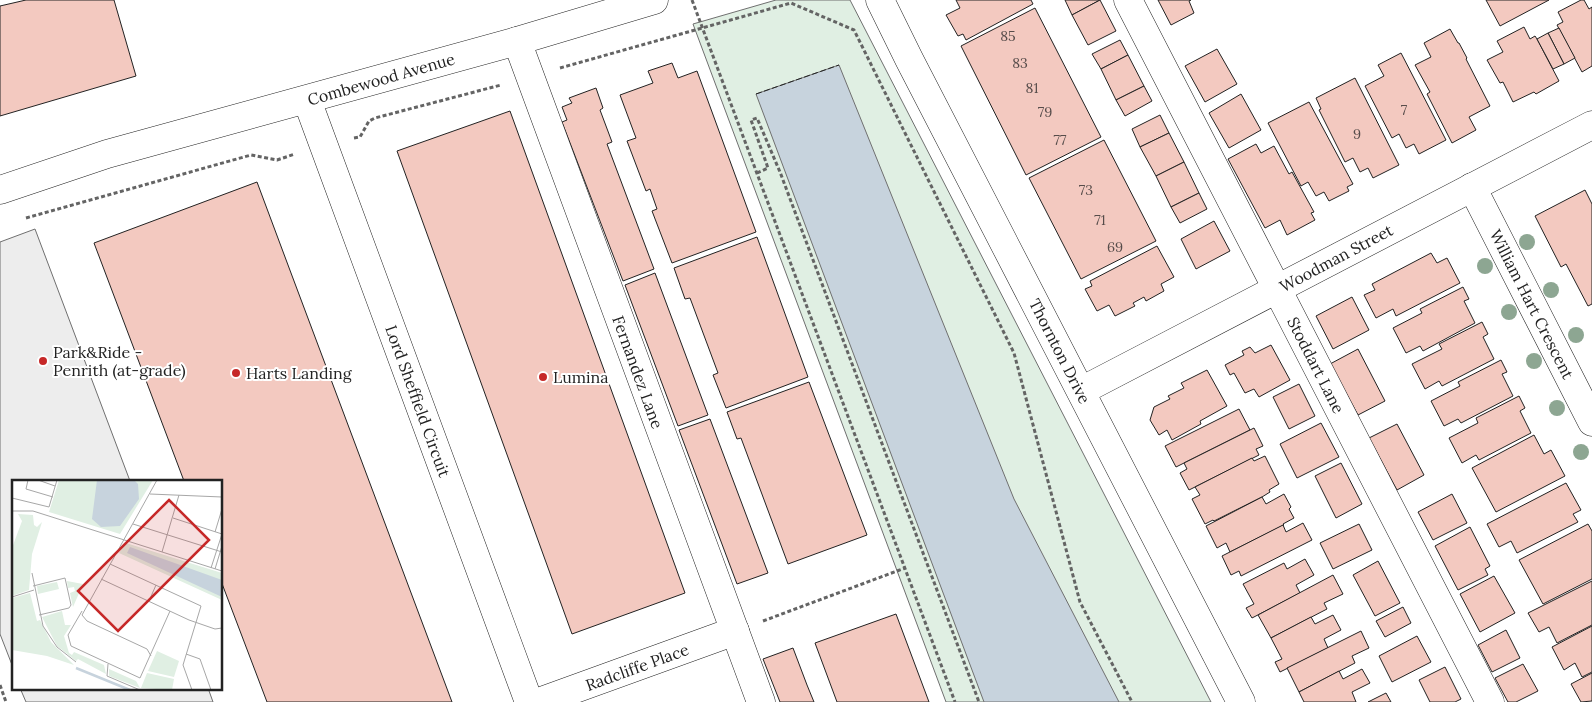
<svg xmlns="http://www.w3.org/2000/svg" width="1592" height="702" font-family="Lora,serif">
<rect width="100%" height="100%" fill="#fff"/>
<!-- green -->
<path fill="#e0efe3" stroke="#6f6f6f" d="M 776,0 L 850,0 L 1211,702 L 946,702 L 693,24 Z"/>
<!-- parking -->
<g fill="#ededed" stroke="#6f6f6f">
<path d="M 35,229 L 130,481 L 14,481 L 14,670 L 0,634 L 0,242 Z"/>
<path d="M 20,688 L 208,688 L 213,702 L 26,702 Z"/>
</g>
<!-- water -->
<path fill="#c7d3dd" stroke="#6f6f6f" d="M 839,65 L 1014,499 L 1119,702 L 984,702 L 756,94 Z"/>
<!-- building -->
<g fill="#f3c9c0" stroke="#222">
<path d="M 26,0 L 114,0 L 136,76 L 0,116 L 0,6 Z"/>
<path d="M 956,0 L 1031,0 L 1033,4 L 966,40 L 963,34 L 958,36 L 946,15 L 960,8 Z"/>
<path d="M 1065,0 L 1100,0 L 1072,15 Z"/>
<path d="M 1100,0 L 1116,31 L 1088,45 L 1072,15 Z"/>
<path d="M 1158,0 L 1191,0 L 1189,1 L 1194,13 L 1171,25 Z"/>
<path d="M 1486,0 L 1549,0 L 1500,26 Z"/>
<path d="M 1581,0 L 1584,0 L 1589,9 L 1592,7 L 1592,66 L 1582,72 L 1557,25 L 1563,22 L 1558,12 Z"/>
<path d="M 1035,8 L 1101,137 L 1026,175 L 961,46 Z"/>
<path d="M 1524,27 L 1530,39 L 1535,36 L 1537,39 L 1559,81 L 1536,94 L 1534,92 L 1513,102 L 1503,82 L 1500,83 L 1487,60 L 1503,52 L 1497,41 Z"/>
<path d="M 1559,28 L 1575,58 L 1564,64 L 1548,33 Z"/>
<path d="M 1450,29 L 1458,43 L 1459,43 L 1467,58 L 1466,59 L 1490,106 L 1469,117 L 1476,130 L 1452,143 L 1427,94 L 1430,92 L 1415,65 L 1431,57 L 1424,43 Z"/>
<path d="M 1548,33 L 1564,64 L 1553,69 L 1537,39 Z"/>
<path d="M 1120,40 L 1128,55 L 1101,69 L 1092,54 Z"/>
<path d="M 1217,49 L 1237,84 L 1205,102 L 1185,66 Z"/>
<path d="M 1401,53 L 1446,140 L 1419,154 L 1414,144 L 1406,148 L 1399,134 L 1392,138 L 1365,86 L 1384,76 L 1378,65 Z"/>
<path d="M 1128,55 L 1144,86 L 1116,100 L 1101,69 Z"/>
<path d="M 672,63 L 678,78 L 697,71 L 756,232 L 672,263 L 652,211 L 657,209 L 650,189 L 646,191 L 627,141 L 636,138 L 620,95 L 653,83 L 648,71 Z"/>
<path d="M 1355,78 L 1399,165 L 1373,178 L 1368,168 L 1360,172 L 1353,158 L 1345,162 L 1319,110 L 1321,109 L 1316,98 Z"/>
<path d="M 1144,86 L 1152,101 L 1125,116 L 1116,100 Z"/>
<path d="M 596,88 L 603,108 L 600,110 L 612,142 L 607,144 L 654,269 L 623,281 L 562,122 L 567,120 L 562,107 L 572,103 L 569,98 Z"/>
<path d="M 1241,94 L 1261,130 L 1229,148 L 1209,113 Z"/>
<path d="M 1309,102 L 1353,184 L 1347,187 L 1349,191 L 1329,201 L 1324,192 L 1316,196 L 1308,182 L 1301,186 L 1268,123 Z"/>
<path d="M 510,111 L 685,593 L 572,634 L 397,151 Z"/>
<path d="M 1160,115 L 1169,133 L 1140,147 L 1132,129 Z"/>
<path d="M 1169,133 L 1184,162 L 1156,176 L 1140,147 Z"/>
<path d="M 1104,140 L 1156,241 L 1081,279 L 1029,178 Z"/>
<path d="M 1256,144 L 1261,153 L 1274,146 L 1289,174 L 1292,172 L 1314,212 L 1311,213 L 1315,220 L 1287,235 L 1280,220 L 1265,228 L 1228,159 Z"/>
<path d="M 1184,162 L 1199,193 L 1171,207 L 1156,176 Z"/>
<path d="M 257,182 L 288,265 L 452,702 L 267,702 L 221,581 L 221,481 L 184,481 L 94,243 Z"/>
<path d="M 1585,190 L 1592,204 L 1592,304 L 1588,306 L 1566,264 L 1561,267 L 1535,216 Z"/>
<path d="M 1199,193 L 1207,209 L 1180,223 L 1171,207 Z"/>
<path d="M 1214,221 L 1230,251 L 1196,269 L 1181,239 Z"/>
<path d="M 757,237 L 808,377 L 726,408 L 713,375 L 718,373 L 690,298 L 685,299 L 674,268 Z"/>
<path d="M 1157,246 L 1174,277 L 1161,284 L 1164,291 L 1146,301 L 1144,297 L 1133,303 L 1135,306 L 1115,316 L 1109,305 L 1097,311 L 1085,289 L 1092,286 L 1090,281 Z"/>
<path d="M 1431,253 L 1437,263 L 1447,258 L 1460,283 L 1396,316 L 1393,309 L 1376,318 L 1364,295 L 1375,290 L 1372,284 Z"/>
<path d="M 655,273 L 708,415 L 678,426 L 625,285 Z"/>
<path d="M 1463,287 L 1469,299 L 1464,301 L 1475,323 L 1423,351 L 1420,346 L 1406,353 L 1393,328 L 1422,313 L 1420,309 Z"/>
<path d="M 1352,297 L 1369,330 L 1333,349 L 1316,316 Z"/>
<path d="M 1482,322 L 1488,334 L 1483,337 L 1494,359 L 1442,386 L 1439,381 L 1425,389 L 1412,364 L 1442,349 L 1439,344 Z"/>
<path d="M 1271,345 L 1290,380 L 1259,397 L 1254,389 L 1245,393 L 1234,373 L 1230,375 L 1225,365 L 1244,355 L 1242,351 L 1250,347 L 1255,353 Z"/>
<path d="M 1358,349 L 1385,401 L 1358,415 L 1330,364 Z"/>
<path d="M 1501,360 L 1507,372 L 1502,374 L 1513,396 L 1461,423 L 1458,419 L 1444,426 L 1431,401 L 1460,386 L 1458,382 Z"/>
<path d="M 1207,370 L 1227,406 L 1200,421 L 1201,424 L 1172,440 L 1167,430 L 1159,435 L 1150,420 L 1154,407 L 1170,399 L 1168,396 L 1184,388 L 1181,383 Z"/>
<path d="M 809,382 L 867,535 L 788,564 L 741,438 L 737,439 L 727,412 Z"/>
<path d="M 1299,384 L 1315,416 L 1289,429 L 1273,397 Z"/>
<path d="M 1519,396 L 1525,408 L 1520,411 L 1531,433 L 1479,460 L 1476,455 L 1462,463 L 1449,438 L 1478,423 L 1476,418 Z"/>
<path d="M 1239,409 L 1250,430 L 1176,467 L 1165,446 Z"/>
<path d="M 710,419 L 768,573 L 737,584 L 679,430 Z"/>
<path d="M 1321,423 L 1339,457 L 1297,478 L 1280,444 Z"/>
<path d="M 1397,424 L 1424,475 L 1397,490 L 1369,438 Z"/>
<path d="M 1254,428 L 1263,446 L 1256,449 L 1259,455 L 1189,490 L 1180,473 L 1187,469 L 1184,463 Z"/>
<path d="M 1534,435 L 1544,454 L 1551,450 L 1565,476 L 1496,512 L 1472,468 Z"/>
<path d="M 1265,456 L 1279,484 L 1269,490 L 1270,492 L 1262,497 L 1214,521 L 1213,520 L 1205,524 L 1192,499 L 1200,495 L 1195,487 L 1252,458 L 1254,461 Z"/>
<path d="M 1341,463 L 1362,504 L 1336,518 L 1315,476 Z"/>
<path d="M 1566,483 L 1581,510 L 1573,514 L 1578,522 L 1517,553 L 1511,541 L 1499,547 L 1487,524 Z"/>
<path d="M 1284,494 L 1291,507 L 1289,509 L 1294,518 L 1283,524 L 1284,525 L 1230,552 L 1226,543 L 1217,548 L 1206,526 L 1262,497 L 1266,504 Z"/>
<path d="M 1452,494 L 1467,523 L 1433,540 L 1418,512 Z"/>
<path d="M 1303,523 L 1312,540 L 1241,576 L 1239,571 L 1231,575 L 1222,556 L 1283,525 L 1286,532 Z"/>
<path d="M 1359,524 L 1372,550 L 1333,569 L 1320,543 Z"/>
<path d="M 1588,524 L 1592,531 L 1592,579 L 1543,604 L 1519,560 Z"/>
<path d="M 1470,527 L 1490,566 L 1485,569 L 1488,575 L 1458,590 L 1435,546 Z"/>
<path d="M 1305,559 L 1314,575 L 1296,585 L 1300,593 L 1252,618 L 1246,608 L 1254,604 L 1243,584 L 1284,563 L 1287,569 Z"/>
<path d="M 1378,561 L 1400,603 L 1375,616 L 1353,575 Z"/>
<path d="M 1333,575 L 1343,594 L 1324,603 L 1327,609 L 1271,638 L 1258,615 Z"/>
<path d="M 1494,576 L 1515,613 L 1480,632 L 1460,594 Z"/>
<path d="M 1592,581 L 1592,625 L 1557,643 L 1549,627 L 1539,632 L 1528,613 Z"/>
<path d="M 1403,607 L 1411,623 L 1385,637 L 1376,621 Z"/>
<path d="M 896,614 L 929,702 L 837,702 L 815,643 Z"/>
<path d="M 1333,615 L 1341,630 L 1324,639 L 1328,648 L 1280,672 L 1275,662 L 1282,659 L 1271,638 L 1311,617 L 1315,624 Z"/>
<path d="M 1592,626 L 1592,672 L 1582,677 L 1575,663 L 1564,670 L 1552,647 Z"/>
<path d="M 1506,630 L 1520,658 L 1492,672 L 1478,645 Z"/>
<path d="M 1361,631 L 1369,648 L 1352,656 L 1355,663 L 1299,692 L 1287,668 Z"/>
<path d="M 1417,636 L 1431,662 L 1392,682 L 1379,656 Z"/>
<path d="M 793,648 L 807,685 L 814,702 L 780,702 L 763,659 Z"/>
<path d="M 1523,664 L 1538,691 L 1516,702 L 1508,702 L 1495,678 Z"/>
<path d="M 1445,667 L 1461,699 L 1455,702 L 1430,702 L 1419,680 Z"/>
<path d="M 1362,669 L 1370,683 L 1352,692 L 1356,702 L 1304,702 L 1299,692 L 1339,671 L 1343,679 Z"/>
<path d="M 1592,673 L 1592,701 L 1581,702 L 1571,684 Z"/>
<path d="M 1386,693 L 1391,702 L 1368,702 Z"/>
</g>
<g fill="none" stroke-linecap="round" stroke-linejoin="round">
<defs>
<g id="minor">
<path d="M 880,0 L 909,59 L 1241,702"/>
<path d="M 1128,0 L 1490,702"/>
<path d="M 517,41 L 761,702"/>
<path d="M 307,100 L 529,702"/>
<path d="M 1472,187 L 1592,422"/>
<path d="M 0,190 L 107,154 L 517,41 L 654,0"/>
<path d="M 1081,391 L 1592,125"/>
<path d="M 539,702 L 735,631"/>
</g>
</defs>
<!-- minor casing -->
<use href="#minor" stroke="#222" stroke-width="29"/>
<!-- path -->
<g stroke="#646464" stroke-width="3" stroke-dasharray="4 2.5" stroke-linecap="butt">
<path d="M 692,0 L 955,702"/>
<path d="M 560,68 L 791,3 L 854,30 L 1014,353 L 1080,602 L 1132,702"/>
<path d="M 354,138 L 360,137 L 369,121 L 375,118 L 501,85"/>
<path d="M 757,173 L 768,168 L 751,120 L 757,118 L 780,172 L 979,702"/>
<path d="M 26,218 L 251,155 L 277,160 L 295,154"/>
<path d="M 763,621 L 905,568"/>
<path d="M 0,685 L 6,702"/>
</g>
<!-- minor -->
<use href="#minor" stroke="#fff" stroke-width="28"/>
<!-- fence -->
<path stroke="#222" stroke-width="1" stroke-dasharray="6 2.5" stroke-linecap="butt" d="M 756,94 L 839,65"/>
</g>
<!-- trees -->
<g fill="#8da692">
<circle cx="1527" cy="242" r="8"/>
<circle cx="1485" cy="266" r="8"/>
<circle cx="1551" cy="290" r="8"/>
<circle cx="1509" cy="312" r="8"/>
<circle cx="1576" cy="335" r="8"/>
<circle cx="1534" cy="361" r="8"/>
<circle cx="1557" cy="408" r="8"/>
<circle cx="1581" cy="452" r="8"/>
</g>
<!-- markers -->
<g fill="#c62828" stroke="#fff" stroke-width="2">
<circle cx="43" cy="361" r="5"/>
<circle cx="236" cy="373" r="5"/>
<circle cx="543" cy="377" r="5"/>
</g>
<g text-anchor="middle" stroke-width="4" stroke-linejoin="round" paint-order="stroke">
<!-- number labels -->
<g font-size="14" fill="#564c4a">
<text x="1008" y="41">85</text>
<text x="1020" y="68">83</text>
<text x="1032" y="93">81</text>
<text x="1404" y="115">7</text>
<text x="1045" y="117">79</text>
<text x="1357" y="139">9</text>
<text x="1060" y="145">77</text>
<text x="1086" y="195">73</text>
<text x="1100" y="225">71</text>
<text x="1115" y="252">69</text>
</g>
<!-- street labels -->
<g font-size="16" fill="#222" stroke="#fff">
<text transform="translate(381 79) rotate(-16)" y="6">Combewood Avenue</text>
<text transform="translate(1336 258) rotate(-28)" y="6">Woodman Street</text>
<text transform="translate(1532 304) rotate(63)" y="6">William Hart Crescent</text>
<text transform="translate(1060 351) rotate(63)" y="6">Thornton Drive</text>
<text transform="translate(1316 365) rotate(63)" y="6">Stoddart Lane</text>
<text transform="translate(638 372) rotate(70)" y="6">Fernandez Lane</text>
<text transform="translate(418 401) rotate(70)" y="6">Lord Sheffield Circuit</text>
<text transform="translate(637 667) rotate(-20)" y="6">Radcliffe Place</text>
</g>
<!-- poi labels -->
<g font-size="16" fill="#222" stroke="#fff" text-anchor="start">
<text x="53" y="358">Park&amp;Ride -<tspan x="53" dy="18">Penrith (at-grade)</tspan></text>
<text x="246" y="379">Harts Landing</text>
<text x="553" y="383">Lumina</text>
</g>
</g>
<!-- overview -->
<g transform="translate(12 480)">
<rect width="210" height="210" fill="#fff"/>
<path d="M 47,0 L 141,0 L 108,54 L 37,32 ZM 6,34 L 21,35 L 22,45 L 25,47 L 30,42 L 20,74 L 17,110 L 0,116 L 0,68 L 10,41 ZM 114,63 L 210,93 L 210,120 L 107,73 ZM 55,101 L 71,104 L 61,127 L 58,113 L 63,111 L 62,107 L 56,108 ZM 45,102 L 47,109 L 26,114 L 25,106 ZM 18,113 L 25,141 L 28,140 L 39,162 L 62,185 L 35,176 L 0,170 L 0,118 ZM 50,131 L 53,145 L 59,145 L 52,156 L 57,173 L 60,175 L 62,172 L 92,185 L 94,194 L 66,179 L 64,181 L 45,166 L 30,137 ZM 145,171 L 167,181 L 162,197 L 136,191 ZM 97,189 L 124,201 L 128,208 L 97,196 ZM 135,193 L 162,199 L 160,210 L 129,208 Z" fill="#e0efe3"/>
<path d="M 85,0 L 122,0 L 126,4 L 127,19 L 108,46 L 89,47 L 80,39 ZM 118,67 L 210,100 L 210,117 L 115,73 Z" fill="#c7d3dd"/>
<path fill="none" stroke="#c7d3dd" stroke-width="2.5" d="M 64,188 L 118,210"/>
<path fill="none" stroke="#a7a7a7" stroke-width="1" d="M 16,0 L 14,9 L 41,17M 26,0 L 43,6M 138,14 L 210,17M 0,18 L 37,27 L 45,0M 0,31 L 21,31 L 210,91M 161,38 L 210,54M 121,44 L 210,72M 203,52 L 210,29M 150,72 L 167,15M 98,84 L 189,126 L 171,185 L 180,210M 199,88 L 210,54M 203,89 L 210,66M 20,93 L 31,146 L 45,167 L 64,182M 89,99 L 177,140 L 203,149 L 210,148M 21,106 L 53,98 L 59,125 L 57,128 L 27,135M 0,117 L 22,110M 137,121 L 144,105M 70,131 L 56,155 L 59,166 L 128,198 L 158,131M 174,174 L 188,179 L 199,210M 139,176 L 135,169 L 75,141 L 70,135 L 145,0M 96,184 L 95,196 L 128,210"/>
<path fill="#c62828" fill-opacity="0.15" stroke="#c62828" stroke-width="2.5" d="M 157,20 L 197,60 L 106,151 L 66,111 Z"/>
<rect width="210" height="210" fill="none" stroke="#222" stroke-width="2.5"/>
</g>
</svg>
